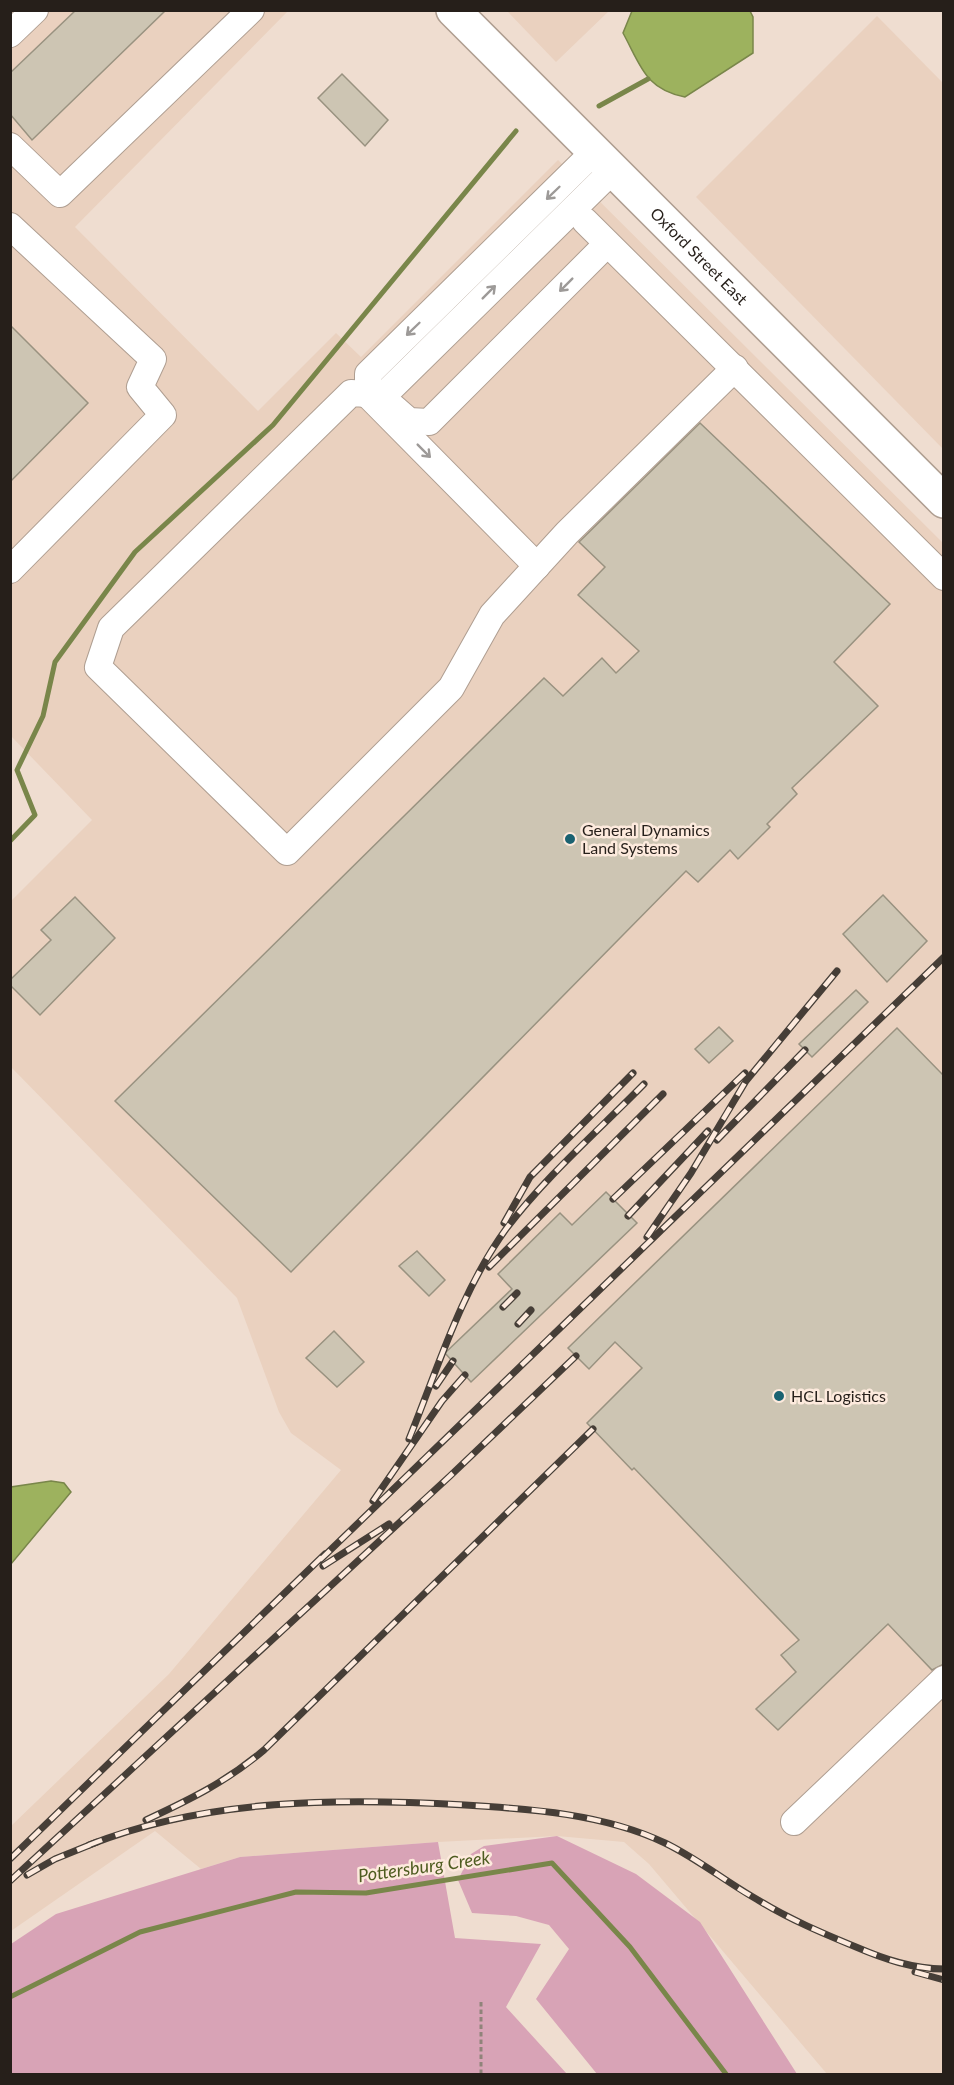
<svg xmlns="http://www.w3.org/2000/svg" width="954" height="2085" font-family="Lato,sans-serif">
<rect width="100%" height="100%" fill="#efddd0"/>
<!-- built -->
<g fill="#ead1bf">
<path d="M 11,11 L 288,11 L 75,227 L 258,411 L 336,333 L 361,357 L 558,160 L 943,543 L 943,2074 L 827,2074 L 649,1864 L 624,1842 L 557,1836 L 438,1842 L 240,1857 L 201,1869 L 155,1831 L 11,1931 L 11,1826 L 169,1674 L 341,1470 L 291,1433 L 279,1412 L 237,1298 L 11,1067 L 11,901 L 92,820 L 11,736 Z"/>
<path d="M 507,11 L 609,11 L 556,62 Z"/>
<path d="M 877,16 L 943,83 L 943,449 L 696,197 Z"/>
</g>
<!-- green -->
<g fill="#d8a3b6">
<path d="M 557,1836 L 636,1874 L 700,1922 L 797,2074 L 597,2074 L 536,1999 L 569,1949 L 549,1925 L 516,1916 L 472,1913 L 458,1880 L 471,1854 L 484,1846 Z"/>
<path d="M 438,1842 L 455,1938 L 541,1944 L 506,2007 L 567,2074 L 11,2074 L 11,1944 L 56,1914 L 240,1857 Z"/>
</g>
<!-- water -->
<g fill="#9db25e" stroke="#79864a" stroke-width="1.5">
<path d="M 632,11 L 750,11 L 753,17 L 753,53 L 685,97 C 645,89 641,66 623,33 Z"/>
<path d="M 51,1481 L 64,1483 L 71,1492 L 11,1564 L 11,1487 Z"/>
</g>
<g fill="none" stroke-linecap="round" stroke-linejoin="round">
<!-- stream -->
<g stroke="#79864a" stroke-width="5">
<path d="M 599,106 L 648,79"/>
<path d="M 10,841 L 35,815 L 17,770 L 43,716 L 55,662 L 135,552 L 273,425 L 516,131"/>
<path d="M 10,1997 L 140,1932 L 296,1892 L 366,1893 L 552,1863 L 630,1947 L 726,2074"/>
</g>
</g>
<!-- building -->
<g fill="#cdc5b3" stroke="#999280" stroke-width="1.5">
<path d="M 76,10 L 166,10 L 32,140 L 10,114 L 10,73 Z"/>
<path d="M 342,74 L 388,120 L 365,146 L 318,98 Z"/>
<path d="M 10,325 L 88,403 L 10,482 Z"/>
<path d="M 700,423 L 890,604 L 834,662 L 878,706 L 792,788 L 797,794 L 767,824 L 770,827 L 738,859 L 730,850 L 698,882 L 686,871 L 291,1272 L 115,1101 L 544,678 L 563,696 L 602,658 L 616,673 L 639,651 L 578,595 L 605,567 L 579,542 Z"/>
<path d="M 883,895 L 927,941 L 887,982 L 843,934 Z"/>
<path d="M 75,897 L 115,938 L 40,1015 L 10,985 L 10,980 L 51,940 L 41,930 Z"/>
<path d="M 856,990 L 868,1002 L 812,1057 L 799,1044 Z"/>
<path d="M 719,1027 L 733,1041 L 709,1063 L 695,1049 Z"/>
<path d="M 897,1028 L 944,1076 L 944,1664 L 932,1670 L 888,1624 L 778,1730 L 756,1709 L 796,1672 L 781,1655 L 799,1640 L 634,1468 L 632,1470 L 587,1423 L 642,1368 L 615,1342 L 589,1369 L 568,1348 Z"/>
<path d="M 606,1192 L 637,1223 L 471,1382 L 445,1353 L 512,1289 L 498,1274 L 560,1213 L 572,1225 Z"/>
<path d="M 417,1251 L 445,1280 L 429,1296 L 399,1266 Z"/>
<path d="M 334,1331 L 364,1362 L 337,1387 L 306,1358 Z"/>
</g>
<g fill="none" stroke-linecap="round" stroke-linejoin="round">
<defs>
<g id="minor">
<path d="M 10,34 L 35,10"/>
<path d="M 10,146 L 60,194 L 251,10"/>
<path d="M 613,170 L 384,395 L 351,393 L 111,628 L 98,667 L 287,852 L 451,688 L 492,615 L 567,533 L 735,368"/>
<path d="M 585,221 L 944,577"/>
<path d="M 10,226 L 153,359 L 140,387 L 163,415 L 10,570"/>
<path d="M 393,407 L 409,421 L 429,422 L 607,244"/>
<path d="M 537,566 L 368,395 L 368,374 L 594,152"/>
<path d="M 794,1822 L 944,1679"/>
</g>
<g id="major">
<path id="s1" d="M 453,10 L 944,501"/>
</g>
</defs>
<!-- minor casing -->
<use href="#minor" stroke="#af9e91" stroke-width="28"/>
<!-- major casing -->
<use href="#major" stroke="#af9e91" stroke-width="36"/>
<!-- path -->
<path stroke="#90837a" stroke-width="3" stroke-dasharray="4.5 3" stroke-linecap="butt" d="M 481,2074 L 481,1999"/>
<!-- minor -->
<use href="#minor" stroke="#fff" stroke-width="26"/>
<!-- major -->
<use href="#major" stroke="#fff" stroke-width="33"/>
<defs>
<g id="rail">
<path d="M 717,1140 L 805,1050"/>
<path d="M 613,1199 L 745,1073"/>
<path d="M 628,1216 L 708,1131"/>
<path d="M 504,1223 L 530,1177 L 633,1073"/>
<path d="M 647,1237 L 691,1173 L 746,1081 L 837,971"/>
<path d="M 489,1267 L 663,1094"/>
<path d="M 503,1307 L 517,1293"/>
<path d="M 518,1324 L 531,1310"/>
<path d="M 436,1386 L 453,1361"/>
<path d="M 409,1439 C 438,1368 461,1291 506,1229 C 546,1176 598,1131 644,1084"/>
<path d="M 373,1501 L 442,1401 L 465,1375"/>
<path d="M 320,1560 L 944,957"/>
<path d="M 323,1566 L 389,1524"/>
<path d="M 146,1820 C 191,1799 226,1782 264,1750 L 593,1429"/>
<path d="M 89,1845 C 207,1798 340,1798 465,1805 C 532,1809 604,1814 665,1843 C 698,1859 726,1882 758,1900 C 789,1919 822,1933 856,1947 C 884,1959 913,1969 944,1969"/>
<path d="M 10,1859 L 325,1554"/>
<path d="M 27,1875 L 55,1859 L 97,1842"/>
<path d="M 10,1881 L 450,1476 L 576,1356"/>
<path d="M 915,1972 L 944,1980"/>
</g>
</defs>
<!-- rail casing -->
<use href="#rail" stroke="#463e37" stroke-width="7"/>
<!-- rail -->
<use href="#rail" stroke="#fdeadd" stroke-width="4.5" stroke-dasharray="14" stroke-linecap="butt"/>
</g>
<!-- one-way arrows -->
<defs><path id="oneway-shaft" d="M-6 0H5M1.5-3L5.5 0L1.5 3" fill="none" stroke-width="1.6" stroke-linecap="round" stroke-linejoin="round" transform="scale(1.5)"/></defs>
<g stroke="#9d9a98">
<use href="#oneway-shaft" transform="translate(553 193) rotate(136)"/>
<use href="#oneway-shaft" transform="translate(566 285) rotate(135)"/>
<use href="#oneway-shaft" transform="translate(489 292) rotate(-45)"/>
<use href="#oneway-shaft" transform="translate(413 329) rotate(136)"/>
<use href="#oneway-shaft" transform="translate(424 451) rotate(45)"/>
</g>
<!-- markers -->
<g fill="#1a6271" stroke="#fdeadd" stroke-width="2">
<circle cx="570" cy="839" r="6"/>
<circle cx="779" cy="1396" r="6"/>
</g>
<g text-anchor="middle" stroke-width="5" stroke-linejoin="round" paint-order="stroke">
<!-- street labels -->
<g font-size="16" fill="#261f1a" stroke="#fdeadd">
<text dy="6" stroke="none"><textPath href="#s1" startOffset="348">Oxford Street East</textPath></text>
</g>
<!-- poi labels -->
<g font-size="16" fill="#261f1a" stroke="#fdeadd" text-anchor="start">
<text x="582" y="836">General Dynamics<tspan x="582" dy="18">Land Systems</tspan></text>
<text x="791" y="1402">HCL Logistics</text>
</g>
<!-- water labels -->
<g font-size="18" font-style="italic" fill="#4e5c20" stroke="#fdeadd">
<text transform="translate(424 1867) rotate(-8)" y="6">Pottersburg Creek</text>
</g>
</g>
<!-- border -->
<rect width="954" height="2085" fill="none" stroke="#261f1a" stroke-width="24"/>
</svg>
